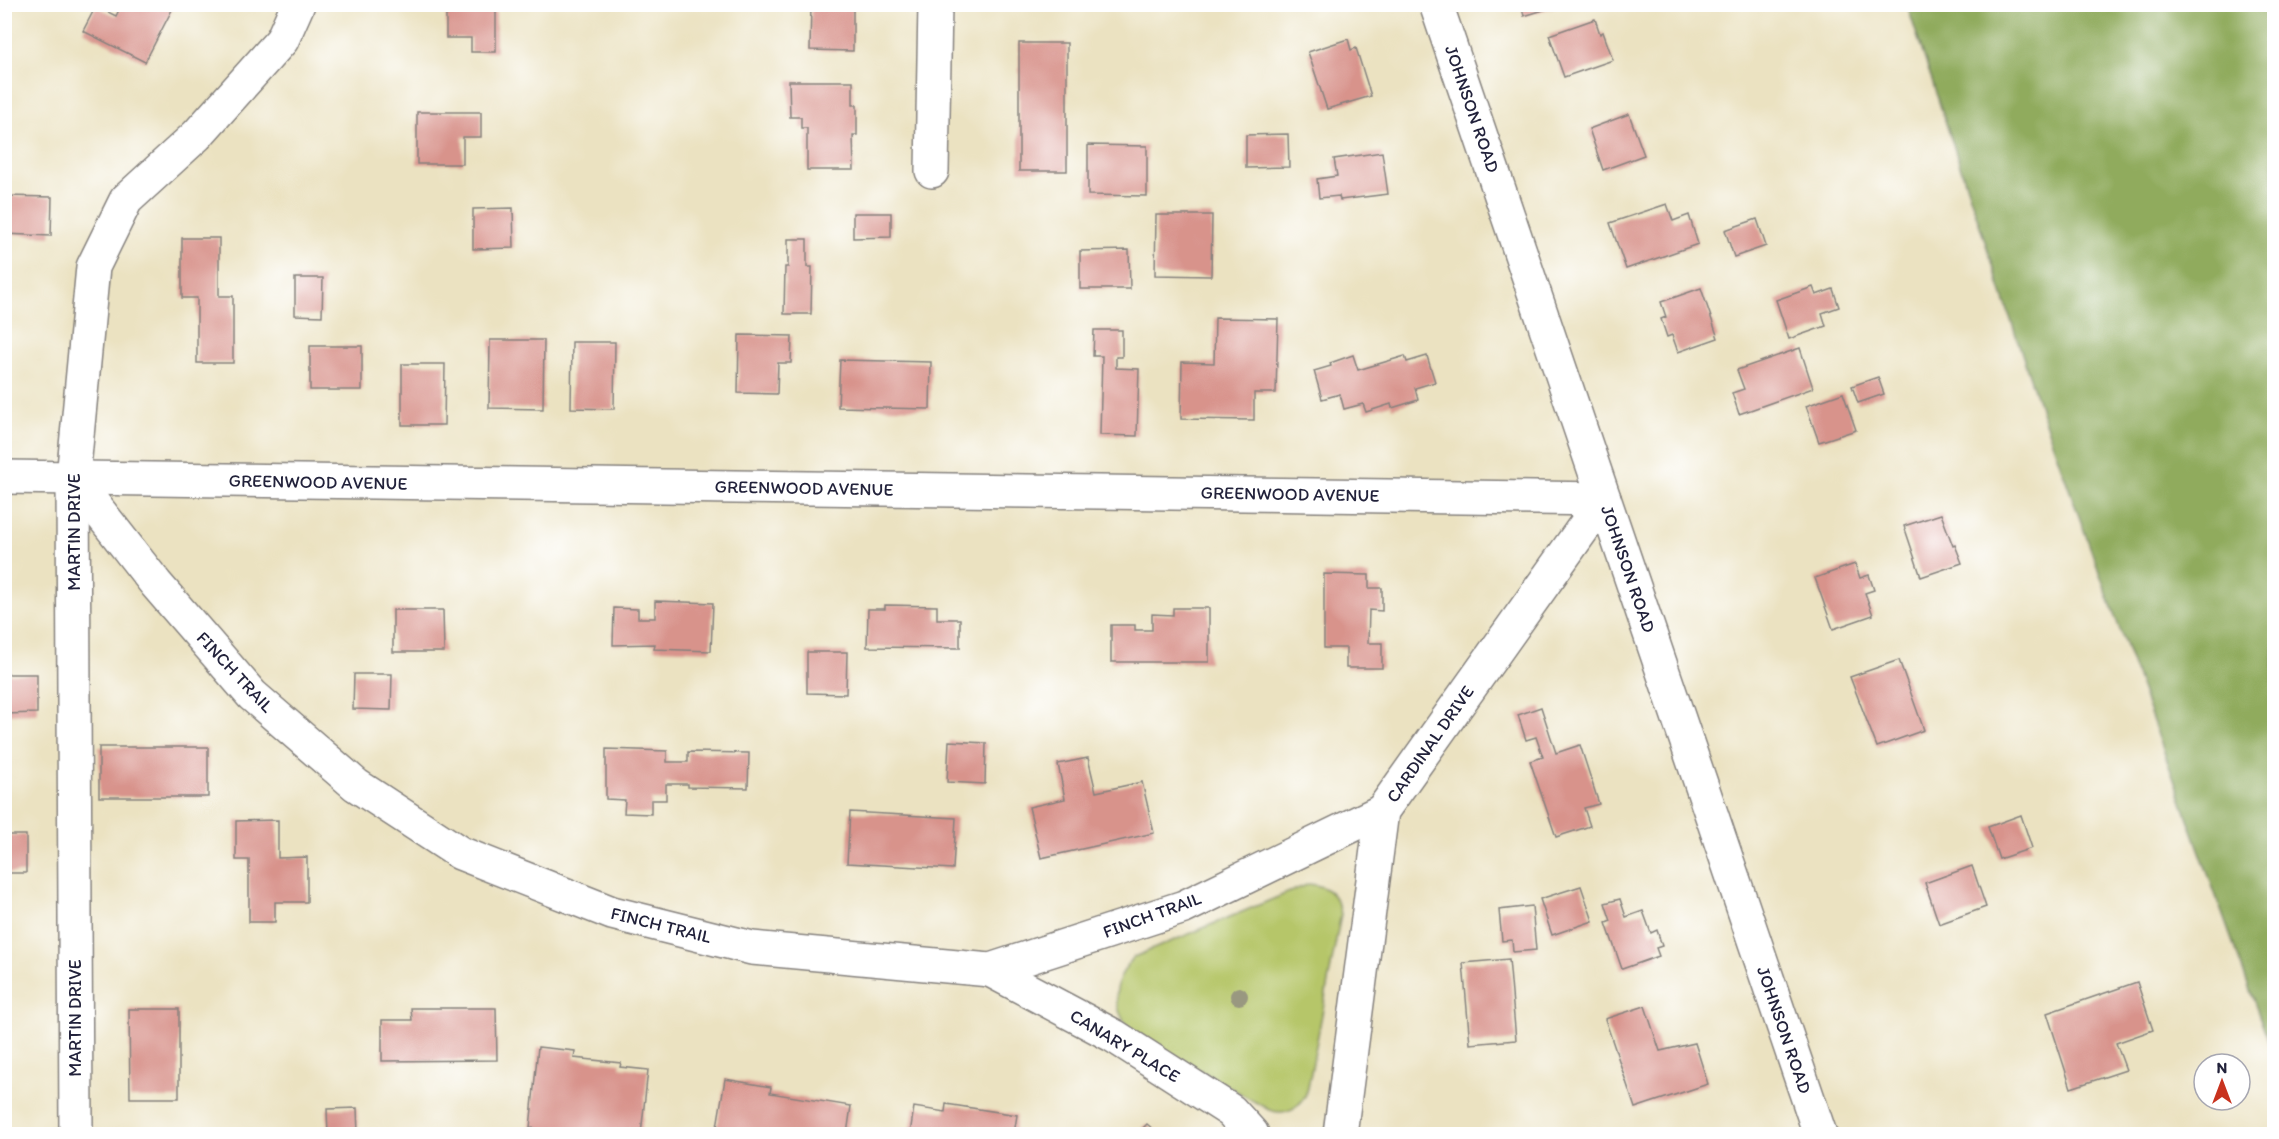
<svg xmlns="http://www.w3.org/2000/svg" width="2279" height="1139" font-family="Itim,sans-serif">
<rect width="100%" height="100%" fill="#fff"/>
<filter id="ink" filterUnits="userSpaceOnUse"><feTurbulence type="fractalNoise" baseFrequency=".0167" numOctaves="2"/><feDisplacementMap in="SourceGraphic" scale="12" xChannelSelector="R" yChannelSelector="G"/><feConvolveMatrix kernelMatrix="1 2 1 2 8 2 1 2 1" color-interpolation-filters="sRGB"/></filter>
<filter id="wash" filterUnits="userSpaceOnUse"><feTurbulence type="fractalNoise" baseFrequency=".008" numOctaves="4" result="noise"/><feDisplacementMap in="SourceGraphic" scale="24" xChannelSelector="R" yChannelSelector="G"/><feGaussianBlur stdDeviation="1.35" result="paint"/><feColorMatrix in="noise" values="0 0 0 0 0 0 0 0 0 0 0 0 0 0 0 0 0 1.4 0 .05"/><feComposite in="paint" operator="in"/></filter>
<g filter="url(#wash)">
<rect width="100%" height="100%" fill="#ebe2c1"/>
<!-- green -->
<path fill="#b6c669" stroke="#6c7452" stroke-width="1.5" d="M 1309,884 C 1328,886 1337,895 1341,914 L 1308,1088 C 1303,1107 1287,1116 1269,1110 L 1129,1029 C 1110,1003 1113,980 1134,957 Z"/>
<!-- forest -->
<path fill="#90ab5d" stroke="#59664c" stroke-width="1.5" d="M 1907,5 L 2274,5 L 2274,1057 L 2041,411 Z"/>
<g id="blocks">
<!-- building -->
<g fill="#d8938b">
<path d="M 122,4 L 175,4 L 145,62 L 83,31 L 96,6 L 116,16 Z"/>
<path d="M 446,4 L 496,4 L 496,52 L 471,52 L 471,38 L 446,38 Z"/>
<path d="M 811,4 L 853,4 L 853,51 L 810,50 Z"/>
<path d="M 1521,4 L 1560,4 L 1560,5 L 1524,16 Z"/>
<path d="M 1595,19 L 1600,34 L 1603,32 L 1613,60 L 1564,77 L 1549,35 Z"/>
<path d="M 1348,39 L 1351,50 L 1356,48 L 1371,96 L 1327,109 L 1308,52 Z"/>
<rect x="1019" y="43" width="48" height="128"/>
<path d="M 789,81 L 853,81 L 853,105 L 857,105 L 857,135 L 853,135 L 854,170 L 807,170 L 807,128 L 801,128 L 801,117 L 790,117 Z"/>
<path d="M 417,112 L 481,112 L 481,137 L 463,137 L 463,164 L 417,164 Z"/>
<path d="M 1629,114 L 1644,155 L 1603,170 L 1589,129 Z"/>
<path d="M 1288,134 L 1289,167 L 1246,168 L 1246,135 Z"/>
<path d="M 1088,145 L 1147,146 L 1147,196 L 1088,195 Z"/>
<path d="M 1382,152 L 1388,194 L 1340,200 L 1339,196 L 1319,198 L 1317,179 L 1337,176 L 1334,159 Z"/>
<path d="M 4,196 L 52,197 L 51,236 L 4,234 Z"/>
<path d="M 1667,204 L 1673,221 L 1689,215 L 1698,244 L 1626,269 L 1610,223 Z"/>
<path d="M 513,208 L 514,248 L 473,249 L 473,209 Z"/>
<path d="M 853,213 L 891,213 L 891,237 L 853,238 Z"/>
<path d="M 1156,215 L 1212,215 L 1211,276 L 1155,275 Z"/>
<path d="M 1757,219 L 1766,246 L 1734,257 L 1725,230 Z"/>
<path d="M 182,238 L 219,238 L 219,296 L 233,296 L 233,363 L 197,363 L 197,298 L 182,298 Z"/>
<path d="M 788,239 L 807,239 L 807,267 L 812,267 L 811,314 L 784,314 L 785,267 L 788,267 Z"/>
<path d="M 1129,250 L 1130,289 L 1080,289 L 1080,251 Z"/>
<path d="M 295,278 L 323,278 L 322,316 L 295,315 Z"/>
<path d="M 1813,287 L 1816,295 L 1833,289 L 1839,307 L 1822,313 L 1826,326 L 1789,339 L 1776,300 Z"/>
<path d="M 1701,288 L 1718,338 L 1678,352 L 1672,335 L 1667,337 L 1661,319 L 1666,317 L 1661,302 Z"/>
<path d="M 1215,318 L 1278,319 L 1276,393 L 1254,393 L 1254,420 L 1181,419 L 1182,362 L 1214,363 Z"/>
<path d="M 1094,330 L 1122,330 L 1122,357 L 1116,357 L 1116,368 L 1139,369 L 1137,436 L 1100,435 L 1102,356 L 1093,356 Z"/>
<path d="M 739,335 L 792,336 L 791,363 L 778,363 L 777,394 L 738,393 Z"/>
<path d="M 490,340 L 544,340 L 543,409 L 489,408 Z"/>
<path d="M 572,342 L 615,342 L 614,409 L 571,408 Z"/>
<rect x="310" y="346" width="52" height="44"/>
<path d="M 1800,348 L 1813,388 L 1739,414 L 1732,393 L 1744,389 L 1737,370 Z"/>
<path d="M 1353,355 L 1358,370 L 1405,356 L 1407,362 L 1427,356 L 1435,382 L 1415,388 L 1418,400 L 1392,408 L 1391,404 L 1366,412 L 1363,404 L 1344,409 L 1340,394 L 1322,399 L 1314,371 L 1331,366 L 1330,363 Z"/>
<path d="M 840,360 L 931,362 L 930,409 L 838,407 Z"/>
<path d="M 402,364 L 445,364 L 444,425 L 402,425 Z"/>
<path d="M 1878,377 L 1884,394 L 1858,403 L 1852,386 Z"/>
<path d="M 1843,393 L 1856,430 L 1819,442 L 1806,406 Z"/>
<path d="M 1941,514 L 1953,546 L 1955,545 L 1962,563 L 1921,577 L 1904,526 Z"/>
<path d="M 1855,564 L 1860,578 L 1869,575 L 1874,590 L 1865,593 L 1873,615 L 1833,629 L 1815,578 Z"/>
<path d="M 1324,574 L 1369,575 L 1369,588 L 1382,588 L 1382,611 L 1369,610 L 1368,643 L 1382,643 L 1382,668 L 1346,668 L 1346,648 L 1324,648 Z"/>
<path d="M 655,601 L 713,603 L 711,651 L 654,649 L 655,644 L 613,645 L 614,608 L 638,609 L 638,618 L 655,618 Z"/>
<path d="M 885,605 L 937,606 L 937,619 L 960,619 L 960,648 L 867,647 L 868,609 L 885,609 Z"/>
<path d="M 1173,608 L 1209,608 L 1209,662 L 1111,662 L 1111,625 L 1135,625 L 1135,630 L 1152,630 L 1152,614 L 1173,615 Z"/>
<path d="M 393,610 L 443,610 L 444,652 L 393,652 Z"/>
<path d="M 807,652 L 847,652 L 846,694 L 807,693 Z"/>
<path d="M 1899,660 L 1924,730 L 1877,747 L 1850,677 Z"/>
<path d="M 4,674 L 37,674 L 37,713 L 4,714 Z"/>
<path d="M 354,674 L 392,674 L 391,710 L 353,709 Z"/>
<path d="M 1541,707 L 1556,753 L 1580,745 L 1599,804 L 1584,808 L 1590,826 L 1556,837 L 1530,761 L 1543,757 L 1536,737 L 1526,740 L 1518,715 Z"/>
<path d="M 949,741 L 986,743 L 985,784 L 947,782 Z"/>
<rect x="99" y="747" width="109" height="50"/>
<path d="M 606,749 L 667,751 L 667,762 L 688,762 L 688,752 L 749,753 L 748,788 L 688,787 L 688,784 L 666,784 L 666,800 L 651,800 L 651,814 L 624,813 L 625,800 L 606,799 Z"/>
<path d="M 1088,758 L 1096,792 L 1142,782 L 1154,833 L 1041,858 L 1029,807 L 1065,799 L 1058,764 Z"/>
<path d="M 850,812 L 956,818 L 953,869 L 847,863 Z"/>
<path d="M 2021,815 L 2032,848 L 1999,859 L 1988,827 Z"/>
<path d="M 278,820 L 278,858 L 307,857 L 307,902 L 275,902 L 275,922 L 249,922 L 249,860 L 236,860 L 236,821 Z"/>
<rect x="5" y="835" width="21" height="38"/>
<path d="M 1972,866 L 1986,907 L 1939,924 L 1925,883 Z"/>
<path d="M 1581,886 L 1593,921 L 1552,935 L 1540,899 Z"/>
<path d="M 1620,899 L 1626,917 L 1643,911 L 1651,933 L 1657,930 L 1662,946 L 1656,948 L 1659,956 L 1622,969 L 1606,923 L 1611,921 L 1605,903 Z"/>
<path d="M 1532,906 L 1536,950 L 1513,952 L 1512,940 L 1502,941 L 1499,910 Z"/>
<path d="M 1509,959 L 1516,1040 L 1470,1044 L 1463,963 Z"/>
<path d="M 2137,982 L 2153,1030 L 2116,1043 L 2126,1070 L 2071,1088 L 2047,1013 Z"/>
<path d="M 1645,1006 L 1660,1051 L 1695,1043 L 1708,1084 L 1635,1108 L 1605,1019 Z"/>
<path d="M 411,1008 L 496,1008 L 497,1060 L 382,1061 L 382,1020 L 412,1020 Z"/>
<path d="M 129,1009 L 179,1009 L 179,1098 L 130,1098 Z"/>
<path d="M 538,1047 L 575,1051 L 574,1058 L 621,1063 L 620,1067 L 648,1070 L 641,1134 L 569,1134 L 570,1132 L 530,1128 Z"/>
<path d="M 725,1079 L 771,1087 L 770,1093 L 851,1106 L 847,1134 L 716,1133 Z"/>
<path d="M 946,1104 L 1017,1115 L 1014,1134 L 910,1134 L 914,1107 L 945,1112 Z"/>
<path d="M 357,1108 L 358,1134 L 328,1134 L 327,1109 Z"/>
<path d="M 1147,1124 L 1159,1134 L 1137,1134 Z"/>
</g>
</g>
</g>
<g filter="url(#ink)">
<use href="#blocks" fill-opacity="0" stroke="#86827e" stroke-width="1.5"/>
<g fill="none" stroke-linecap="round" stroke-linejoin="round">
<defs>
<g id="minor">
<path d="M 932,171 L 935,4"/>
<path d="M 4,477 L 1604,499"/>
<path d="M 73,478 L 156,584 L 252,695 L 356,785 L 460,853 L 612,913 L 752,948 L 990,970 L 1184,907 L 1382,811"/>
<path d="M 990,970 L 1114,1036 L 1231,1111 L 1252,1134"/>
<path d="M 76,1134 L 73,478 L 93,267 L 126,200 L 197,135 L 282,40 L 298,4"/>
<path d="M 1340,1134 L 1382,811 L 1604,499"/>
</g>
<path id="major" d="M 1436,4 L 1820,1134"/>
</defs>
<!-- minor casing -->
<use href="#minor" stroke="#86827e" stroke-width="36"/>
<!-- major casing -->
<use href="#major" stroke="#86827e" stroke-width="36"/>
<!-- minor -->
<use href="#minor" stroke="#fff" stroke-width="33"/>
<!-- major -->
<use href="#major" stroke="#fff" stroke-width="33"/>
</g>
<!-- trees -->
<circle fill="#999880" cx="1239" cy="996" r="9"/>
</g>
<g text-anchor="middle" stroke-width="5" stroke-linejoin="round" paint-order="stroke">
<!-- street labels -->
<g font-size="18" fill="#22223b" stroke="#fff">
<text transform="translate(1472 109) rotate(71)" y="6">JOHNSON ROAD</text>
<text transform="translate(318 482) rotate(1)" y="6">GREENWOOD AVENUE</text>
<text transform="translate(804 488) rotate(1)" y="6">GREENWOOD AVENUE</text>
<text transform="translate(1290 494) rotate(1)" y="6">GREENWOOD AVENUE</text>
<text transform="translate(74 532) rotate(-90)" y="6">MARTIN DRIVE</text>
<text transform="translate(1628 569) rotate(71)" y="6">JOHNSON ROAD</text>
<text transform="translate(235 672) rotate(47)" y="6">FINCH TRAIL</text>
<text transform="translate(1430 744) rotate(-55)" y="6">CARDINAL DRIVE</text>
<text transform="translate(1152 915) rotate(-20)" y="6">FINCH TRAIL</text>
<text transform="translate(661 925) rotate(14)" y="6">FINCH TRAIL</text>
<text transform="translate(75 1018) rotate(-90)" y="6">MARTIN DRIVE</text>
<text transform="translate(1784 1030) rotate(71)" y="6">JOHNSON ROAD</text>
<text transform="translate(1125 1046) rotate(31)" y="6">CANARY PLACE</text>
</g>
</g>
<!-- margin -->
<rect width="2279" height="1139" fill="none" stroke="#fff" stroke-width="24"/>
<!-- north arrow -->
<g transform="translate(2222 1082)"><circle r="28" fill="#ffffff" stroke="#a7a7b1" stroke-width="1.5"/>
<path d="M0-4.5L10 22L0 15L-10 22Z" fill="#c8321e"/>
<text y="-9" font-size="16" font-weight="bold" text-anchor="middle" fill="#22223b">N</text>
</g>
</svg>
